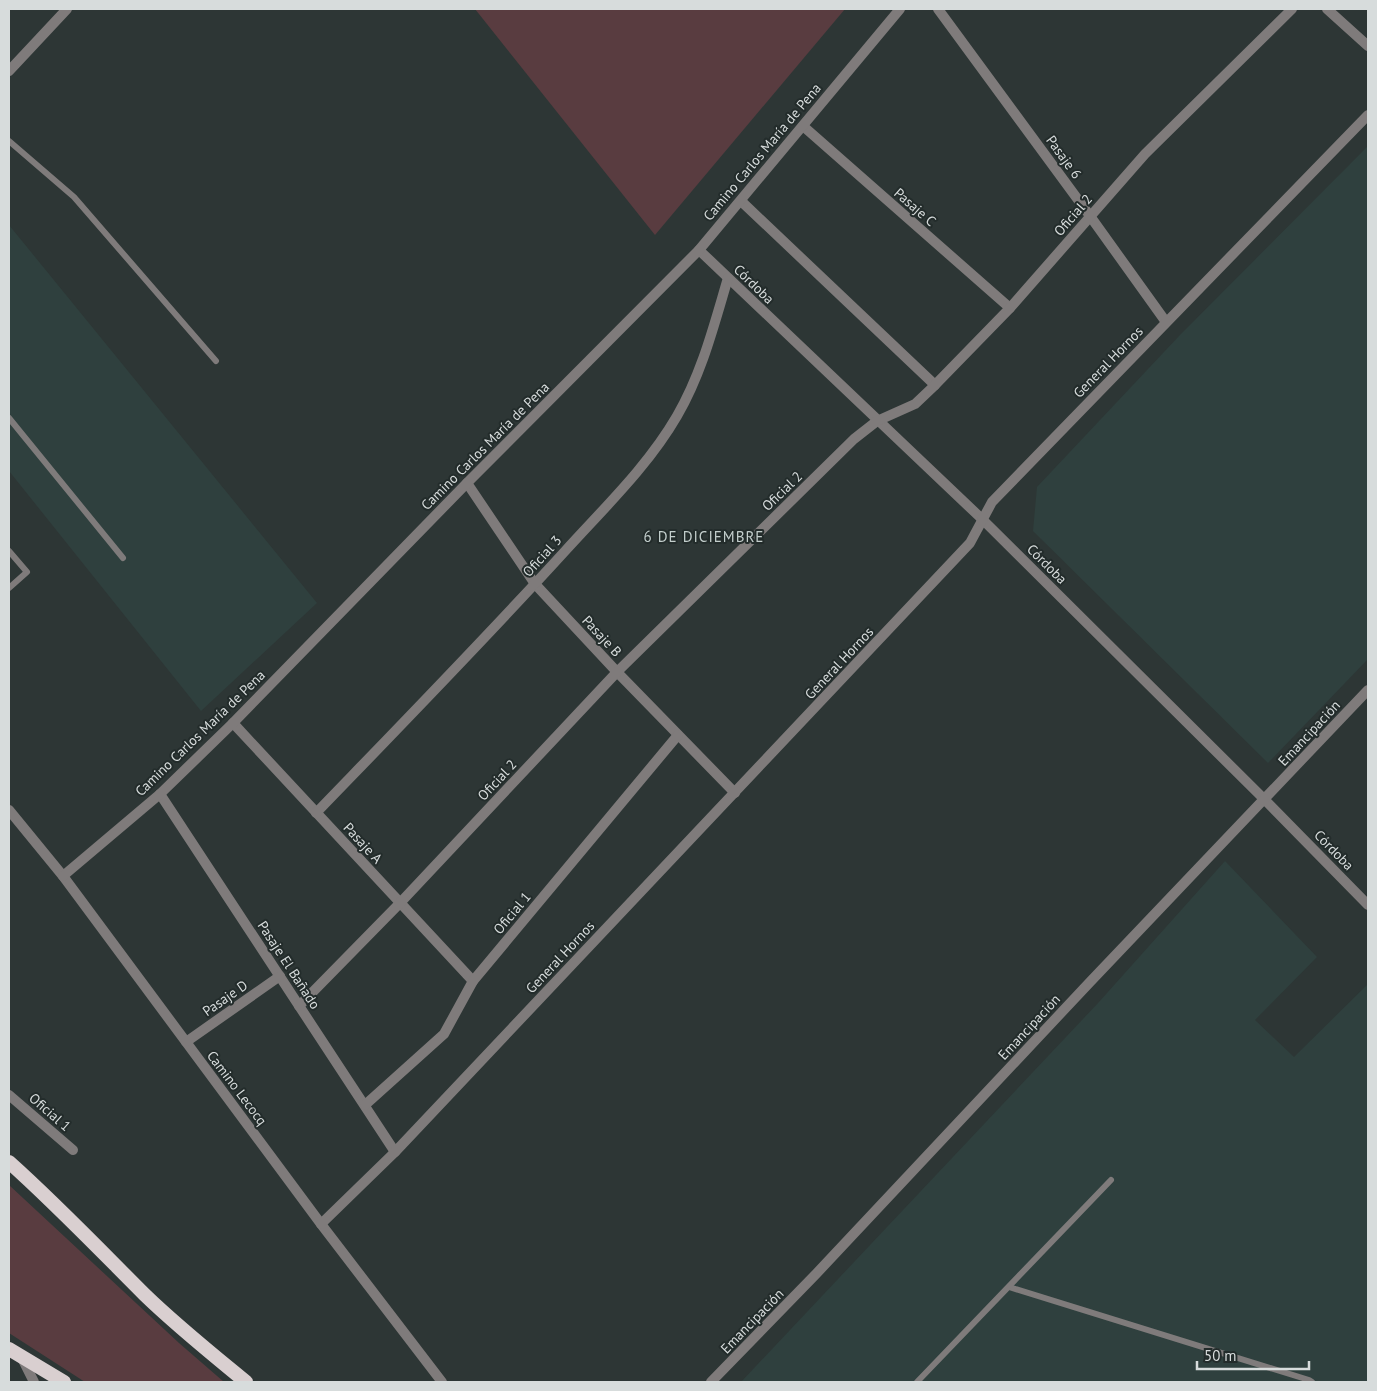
<svg xmlns="http://www.w3.org/2000/svg" width="1377" height="1391" font-family="'PT Sans',sans-serif">
<rect width="100%" height="100%" fill="#2d3635"/>
<!-- built -->
<g fill="#2f403e">
<path d="M 1368,146 L 1368,659 L 1268,763 L 1033,531 L 1037,487 L 1180,335 Z"/>
<path d="M 9,225 L 317,603 L 201,711 L 9,471 Z"/>
<path d="M 1225,861 L 1317,957 L 1255,1020 L 1294,1057 L 1368,984 L 1368,1382 L 741,1382 L 1099,1002 Z"/>
</g>
<!-- green -->
<g fill="#593c40">
<path d="M 475,9 L 845,9 L 655,235 Z"/>
<path d="M 9,1185 L 179,1343 L 224,1382 L 85,1382 L 9,1333 Z"/>
</g>
<g fill="none" stroke-linecap="round" stroke-linejoin="round">
<!-- service -->
<g stroke="#7f7b7b" stroke-width="6">
<path d="M 9,141 L 74,197 L 216,361"/>
<path d="M 9,418 L 123,558"/>
<path d="M 9,551 L 27,572 L 9,588"/>
<path d="M 1009,1287 L 1309,1380 L 1312,1382"/>
<path d="M 917,1382 L 1111,1180"/>
</g>
<!-- minor -->
<g stroke="#7f7b7b" stroke-width="10">
<path d="M 938,9 L 1090,216 L 1166,322"/>
<path d="M 1327,9 L 1368,46"/>
<path d="M 9,71 L 67,9"/>
<path d="M 803,126 L 1010,308"/>
<path d="M 741,201 L 935,385"/>
<path d="M 699,250 L 983,520 L 1265,800 L 1368,905"/>
<path d="M 467,483 L 535,584 L 617,672 L 735,793"/>
<path d="M 233,723 L 473,981"/>
<path d="M 160,794 L 395,1152"/>
<path d="M 9,810 L 63,876 L 321,1224 L 442,1382"/>
<path d="M 316,813 C 400,726 485,639 566,550 C 605,507 648,466 677,416 C 702,373 714,325 728,278"/>
<path d="M 63,876 L 160,794 L 233,723 L 467,483 L 699,250 L 900,9"/>
<path d="M 299,1006 L 400,903 L 617,672 L 854,439 L 877,421 L 915,404 L 935,385 L 1010,308 L 1145,154 L 1292,9"/>
<path d="M 186,1042 L 280,976"/>
<path d="M 9,1095 L 73,1150"/>
<path d="M 365,1105 L 444,1034 L 473,981 L 678,735"/>
<path d="M 321,1224 L 395,1152 L 970,543 L 992,502 L 1368,115"/>
<path d="M 21,1356 L 34,1382"/>
<path d="M 711,1382 L 816,1274 L 1090,982 L 1368,690"/>
</g>
<!-- trunk -->
<g stroke="#d9cfd0" stroke-width="14">
<path d="M 9,1162 C 56,1204 100,1250 145,1295 C 177,1326 212,1354 246,1382"/>
<path d="M 9,1349 L 64,1382"/>
</g>
</g>
<g text-anchor="middle" stroke-width="4" stroke-linejoin="round" paint-order="stroke">
<!-- street labels -->
<g font-size="14" fill="#d7dcdc" stroke="#232c2b">
<text transform="translate(762 152) rotate(-50)" y="5">Camino Carlos María de Pena</text>
<text transform="translate(1064 157) rotate(54)" y="5">Pasaje 6</text>
<text transform="translate(915 207) rotate(41)" y="5">Pasaje C</text>
<text transform="translate(1073 215) rotate(-49)" y="5">Oficial 2</text>
<text transform="translate(754 284) rotate(44)" y="5">Córdoba</text>
<text transform="translate(1108 362) rotate(-46)" y="5">General Hornos</text>
<text transform="translate(485 446) rotate(-45)" y="5">Camino Carlos María de Pena</text>
<text transform="translate(782 491) rotate(-44)" y="5">Oficial 2</text>
<text transform="translate(542 556) rotate(-48)" y="5">Oficial 3</text>
<text transform="translate(1047 564) rotate(45)" y="5">Córdoba</text>
<text transform="translate(602 636) rotate(47)" y="5">Pasaje B</text>
<text transform="translate(839 663) rotate(-47)" y="5">General Hornos</text>
<text transform="translate(200 733) rotate(-44)" y="5">Camino Carlos María de Pena</text>
<text transform="translate(1309 733) rotate(-47)" y="5">Emancipación</text>
<text transform="translate(497 780) rotate(-47)" y="5">Oficial 2</text>
<text transform="translate(363 843) rotate(47)" y="5">Pasaje A</text>
<text transform="translate(1334 850) rotate(46)" y="5">Córdoba</text>
<text transform="translate(512 913) rotate(-50)" y="5">Oficial 1</text>
<text transform="translate(560 957) rotate(-47)" y="5">General Hornos</text>
<text transform="translate(289 965) rotate(57)" y="5">Pasaje El Bañado</text>
<text transform="translate(225 998) rotate(-35)" y="5">Pasaje D</text>
<text transform="translate(1029 1027) rotate(-47)" y="5">Emancipación</text>
<text transform="translate(237 1088) rotate(53)" y="5">Camino Lecocq</text>
<text transform="translate(50 1112) rotate(41)" y="5">Oficial 1</text>
<text transform="translate(752 1321) rotate(-46)" y="5">Emancipación</text>
</g>
<!-- neighbourhood labels -->
<g font-size="15" letter-spacing="1" fill="#c3cecc" stroke="#232c2b">
<text x="704" y="542">6 DE DICIEMBRE</text>
</g>
</g>
<!-- border -->
<rect width="1377" height="1391" fill="none" stroke="#d7dcdc" stroke-width="20"/>
<!-- scale -->
<path d="M1197 1361v8h112v-8" fill="none" stroke="#d7dcdc" stroke-width="2.5"/>
<text x="1204" y="1361" font-size="15" fill="#d7dcdc" stroke="#232c2b" stroke-width="4" paint-order="stroke">50 m</text>
</svg>
